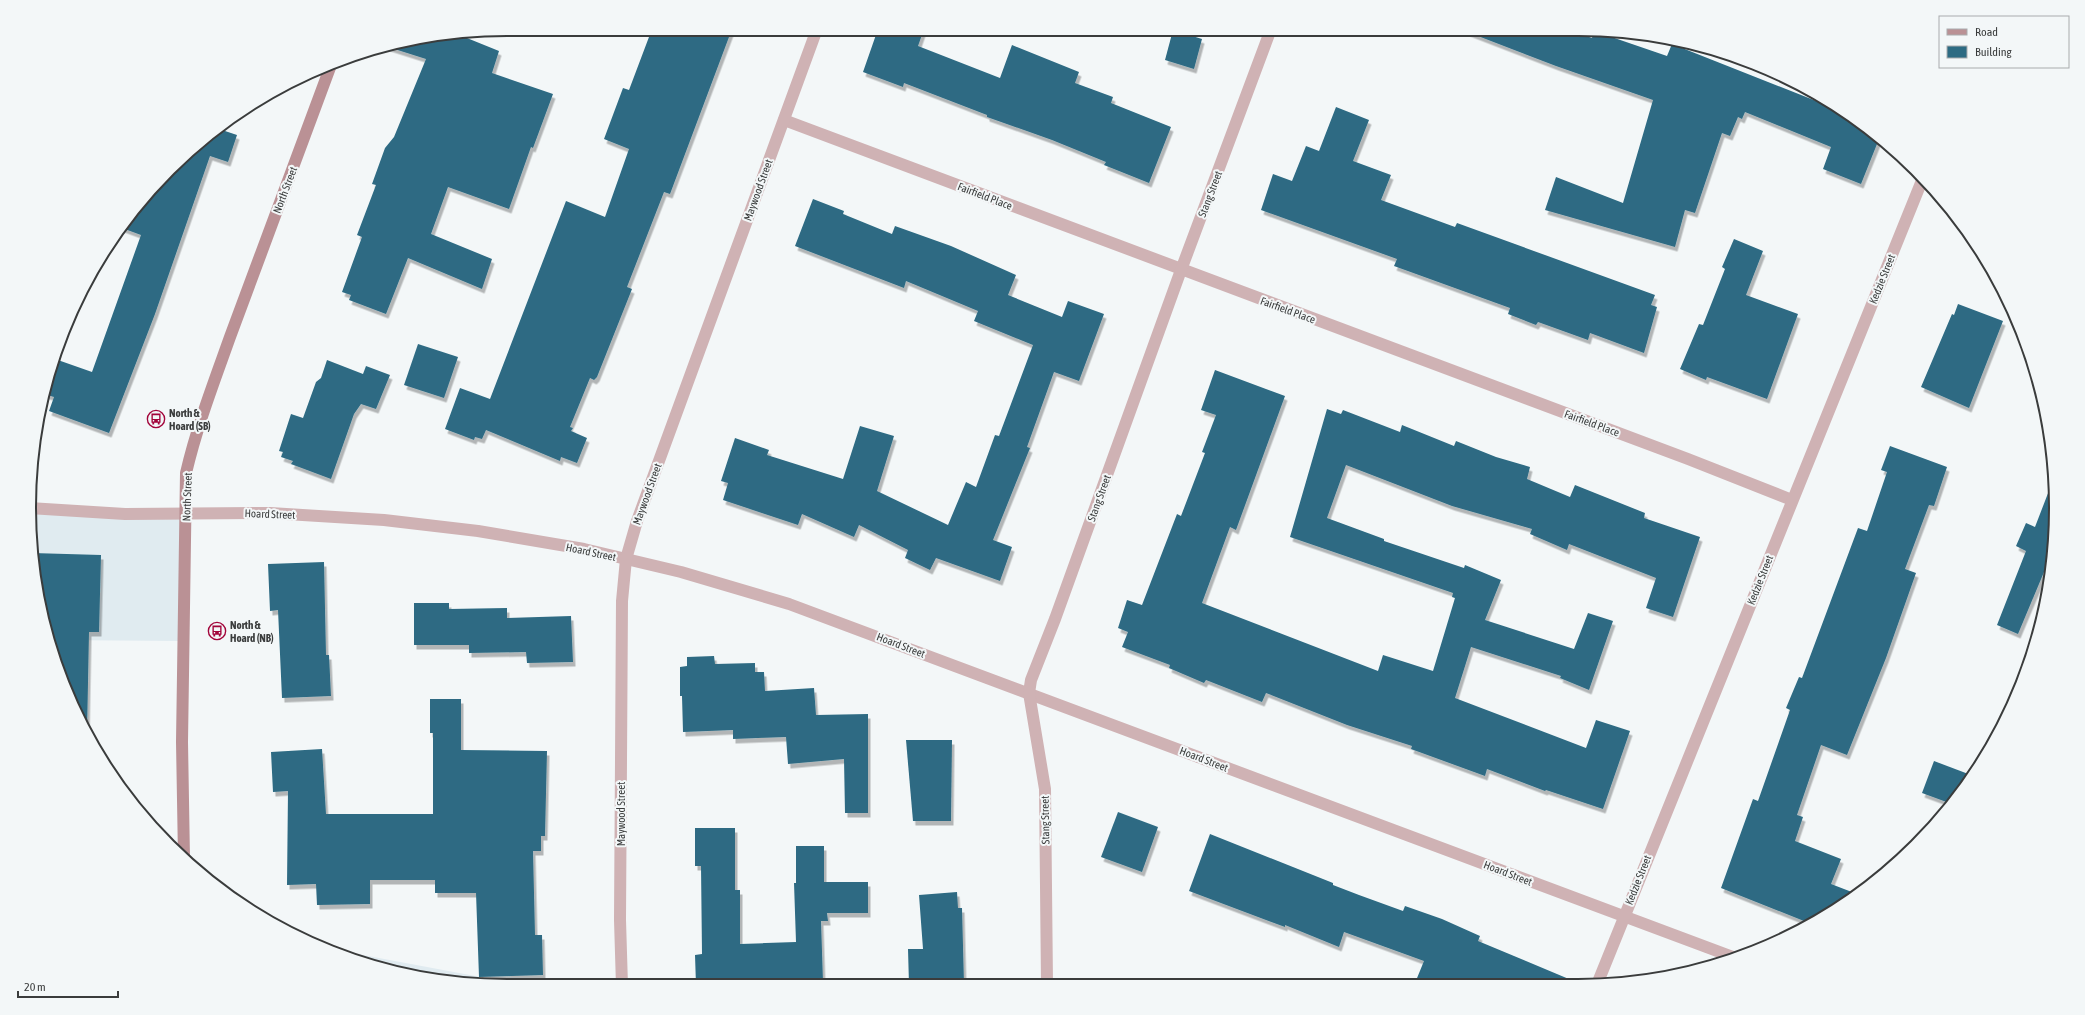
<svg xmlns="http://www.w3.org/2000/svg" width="2085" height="1015" font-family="'Asap Condensed',sans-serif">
<defs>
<filter id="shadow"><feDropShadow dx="2.5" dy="4.5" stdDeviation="0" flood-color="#0004"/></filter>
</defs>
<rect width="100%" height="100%" fill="#f3f7f8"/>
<!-- built -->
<g fill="#e0ebf0">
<path d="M 29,508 L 186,513 L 183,641 L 49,640 L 33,570 Z"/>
<path d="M 320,947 L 529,986 L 507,986 L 414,977 Z"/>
</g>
<!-- building -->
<g fill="#2d6b83" filter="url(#shadow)">
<path d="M 652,29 L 732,29 L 670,194 L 664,192 L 627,287 L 632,289 L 597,377 L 594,380 L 590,378 L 570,427 L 573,428 L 571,431 L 587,438 L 577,463 L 561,457 L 560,461 L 486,430 L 482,439 L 475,437 L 474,440 L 445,429 L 460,388 L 490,399 L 566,201 L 605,217 L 629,149 L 604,139 L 623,88 L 629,90 Z"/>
<path d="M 878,29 L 924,29 L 918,46 L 1000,78 L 1012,45 L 1079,72 L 1075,83 L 1113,97 L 1111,103 L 1171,127 L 1149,183 L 1104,165 L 1106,162 L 1052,140 L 987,117 L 987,115 L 904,83 L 903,87 L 863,72 Z"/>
<path d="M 1466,29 L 1567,29 L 1592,38 L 1594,31 L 1667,56 L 1672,44 L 1849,114 L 1879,139 L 1861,184 L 1823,169 L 1831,147 L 1745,112 L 1742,119 L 1738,117 L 1730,136 L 1722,133 L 1695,213 L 1685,210 L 1675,247 L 1545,210 L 1556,177 L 1623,203 L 1653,100 L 1556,66 L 1465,31 Z"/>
<path d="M 1173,30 L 1202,39 L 1194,69 L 1165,60 Z"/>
<path d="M 457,34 L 499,51 L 492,73 L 553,94 L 533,148 L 531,147 L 509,209 L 448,187 L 431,234 L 492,259 L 482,289 L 408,258 L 386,314 L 349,300 L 351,295 L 342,292 L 362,237 L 357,235 L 376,185 L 372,184 L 385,148 L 394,137 L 426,59 L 385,46 L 414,38 Z"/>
<path d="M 1336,107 L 1369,120 L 1353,161 L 1391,175 L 1381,200 L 1455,227 L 1457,223 L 1655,295 L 1651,305 L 1657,307 L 1644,353 L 1590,333 L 1588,340 L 1538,322 L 1536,325 L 1508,314 L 1510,308 L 1394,266 L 1397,259 L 1261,210 L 1273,174 L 1292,181 L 1306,146 L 1319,151 Z"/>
<path d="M 221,125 L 219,129 L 237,135 L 228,162 L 210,156 L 155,314 L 109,433 L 49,411 L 54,397 L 44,394 L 55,359 L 92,372 L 141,235 L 122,228 L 148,192 Z"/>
<path d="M 813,199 L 844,211 L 843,214 L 892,234 L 895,226 L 951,246 L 1016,275 L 1008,295 L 1062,317 L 1068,301 L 1104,314 L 1079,381 L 1054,372 L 1027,447 L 1030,448 L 993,540 L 1012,547 L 1000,581 L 936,558 L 930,570 L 905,558 L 908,550 L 859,525 L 854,537 L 802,514 L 798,525 L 723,500 L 728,483 L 721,481 L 735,438 L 769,450 L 767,455 L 843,479 L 860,426 L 894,436 L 877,491 L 948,525 L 966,482 L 976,487 L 995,435 L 999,436 L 1033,345 L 974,321 L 978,311 L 906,281 L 904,288 L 795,246 Z"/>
<path d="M 1734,239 L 1763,251 L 1746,295 L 1798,314 L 1767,399 L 1707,377 L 1706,380 L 1680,369 L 1699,324 L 1703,325 L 1725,269 L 1722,267 Z"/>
<path d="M 1958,304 L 2003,321 L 1969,408 L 1921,387 L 1952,314 L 1954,315 Z"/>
<path d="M 418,344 L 458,357 L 444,398 L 404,385 Z"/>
<path d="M 327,360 L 363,374 L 366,366 L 390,375 L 376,409 L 361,404 L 354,414 L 331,479 L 291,464 L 293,461 L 281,457 L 283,452 L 279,451 L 291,414 L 303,418 L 316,382 L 321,378 Z"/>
<path d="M 1215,370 L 1285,396 L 1236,530 L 1230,527 L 1202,603 L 1378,671 L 1383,655 L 1433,671 L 1455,598 L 1452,597 L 1453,593 L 1290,537 L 1327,409 L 1341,414 L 1343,410 L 1400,432 L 1402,425 L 1454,446 L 1456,441 L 1496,457 L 1530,467 L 1527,479 L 1570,497 L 1575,485 L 1645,513 L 1644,518 L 1700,537 L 1673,617 L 1646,608 L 1656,578 L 1569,544 L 1567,550 L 1530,534 L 1532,529 L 1452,506 L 1346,465 L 1327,518 L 1384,539 L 1384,541 L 1464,568 L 1465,565 L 1501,580 L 1485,620 L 1574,649 L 1588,613 L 1613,621 L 1589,690 L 1560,678 L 1561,676 L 1471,647 L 1455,698 L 1586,748 L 1596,720 L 1630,731 L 1603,809 L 1546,790 L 1545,791 L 1487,769 L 1485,776 L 1411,749 L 1412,746 L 1347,725 L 1266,693 L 1262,702 L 1206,680 L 1204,683 L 1169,668 L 1170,665 L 1122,647 L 1128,632 L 1118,628 L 1127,600 L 1142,605 L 1177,514 L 1181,516 L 1205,453 L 1202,452 L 1216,415 L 1201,410 Z"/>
<path d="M 1890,446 L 1947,467 L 1934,506 L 1929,505 L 1905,569 L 1916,573 L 1886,658 L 1847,755 L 1821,745 L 1797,815 L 1803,817 L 1795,841 L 1841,859 L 1831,884 L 1857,894 L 1810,921 L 1804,921 L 1721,888 L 1753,799 L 1758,801 L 1790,710 L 1786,708 L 1799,677 L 1802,678 L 1858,528 L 1867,531 L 1887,472 L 1881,470 Z"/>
<path d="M 2050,488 L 2054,489 L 2056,508 L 2051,561 L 2049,560 L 2018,634 L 1997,625 L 2026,551 L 2016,546 L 2026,523 L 2035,527 Z"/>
<path d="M 32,553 L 101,555 L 99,632 L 89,632 L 87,733 L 78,719 L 54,661 L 33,570 Z"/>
<path d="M 324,562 L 326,655 L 329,655 L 331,696 L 282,698 L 278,610 L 270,611 L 268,564 Z"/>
<path d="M 414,603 L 449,603 L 449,609 L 507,608 L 507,618 L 571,616 L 573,662 L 527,663 L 526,652 L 469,653 L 469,645 L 414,645 Z"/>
<path d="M 714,656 L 715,664 L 755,663 L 755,672 L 764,672 L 765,691 L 814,688 L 816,715 L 868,714 L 868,813 L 845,813 L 844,759 L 788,764 L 786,737 L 733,739 L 733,730 L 683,732 L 682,696 L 680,696 L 680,667 L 687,666 L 687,657 Z"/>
<path d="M 430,699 L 461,699 L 461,750 L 547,751 L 545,836 L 541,836 L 541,851 L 533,851 L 535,935 L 542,935 L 543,975 L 479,977 L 476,893 L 435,893 L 435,880 L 370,880 L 370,904 L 317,905 L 316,884 L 287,885 L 288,791 L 273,792 L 271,752 L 322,749 L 326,814 L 433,814 L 433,733 L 430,733 Z"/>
<path d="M 906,740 L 952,740 L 951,821 L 913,821 Z"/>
<path d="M 1934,761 L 1971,775 L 1957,799 L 1952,804 L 1922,793 Z"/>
<path d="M 1118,812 L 1158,827 L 1142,872 L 1101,857 Z"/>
<path d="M 695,828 L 735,828 L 735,890 L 740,890 L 740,944 L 796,942 L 794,883 L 796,883 L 796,846 L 824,846 L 824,882 L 868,882 L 868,913 L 827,913 L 828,921 L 821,921 L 823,982 L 696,985 L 695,955 L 702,954 L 701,866 L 695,866 Z"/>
<path d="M 1210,834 L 1333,883 L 1333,885 L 1359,895 L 1403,911 L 1405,906 L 1442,919 L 1480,936 L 1478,941 L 1576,982 L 1415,983 L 1424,961 L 1344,932 L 1339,947 L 1285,925 L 1285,927 L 1189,891 Z"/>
<path d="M 957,892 L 958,908 L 962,908 L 964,984 L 909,985 L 908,949 L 923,949 L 919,895 Z"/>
</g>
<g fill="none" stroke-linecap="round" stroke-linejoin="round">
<!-- street -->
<g stroke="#cfb2b4" stroke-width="12">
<path d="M 784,120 L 1688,459 L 1792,500"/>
<path d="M 29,508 L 125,514 L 270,513 L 384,520 L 478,531 L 584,549 L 681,572 L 789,604 L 1733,957"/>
<path d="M 1598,982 L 1923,178"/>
<path d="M 1047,984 L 1045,789 L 1029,693 L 1031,680 L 1055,619 L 1181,270 L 1271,29"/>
<path d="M 622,986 L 620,920 L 622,601 L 626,559 L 637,521 L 817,29"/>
</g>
<!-- secondary -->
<path stroke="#ba9195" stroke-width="12" d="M 184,858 L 182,742 L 186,473 C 197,426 214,382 230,337 C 263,246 298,156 331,65"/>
</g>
<!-- icons -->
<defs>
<symbol id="bus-ring" viewBox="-11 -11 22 22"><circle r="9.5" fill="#f3f7f8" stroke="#a2043a" stroke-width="1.5"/><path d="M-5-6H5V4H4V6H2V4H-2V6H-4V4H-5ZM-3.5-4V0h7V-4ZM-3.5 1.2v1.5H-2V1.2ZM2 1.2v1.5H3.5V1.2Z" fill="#a2043a"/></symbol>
</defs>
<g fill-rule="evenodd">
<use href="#bus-ring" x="146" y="409" width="20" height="20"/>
<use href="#bus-ring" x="207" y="621" width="20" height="20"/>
</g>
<g text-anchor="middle" stroke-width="4" stroke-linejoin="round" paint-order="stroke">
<!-- street labels -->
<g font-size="11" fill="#3a3c3c" stroke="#f3f7f8">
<text transform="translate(285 190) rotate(-69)" y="4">North Street</text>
<text transform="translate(758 190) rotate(-70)" y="4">Maywood Street</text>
<text transform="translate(1210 194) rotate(-69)" y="4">Stang Street</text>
<text transform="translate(985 196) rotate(21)" y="4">Fairfield Place</text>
<text transform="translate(1882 279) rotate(-68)" y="4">Kedzie Street</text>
<text transform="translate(1288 310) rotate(20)" y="4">Fairfield Place</text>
<text transform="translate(1592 423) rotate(20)" y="4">Fairfield Place</text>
<text transform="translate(647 494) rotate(-70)" y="4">Maywood Street</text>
<text transform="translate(187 497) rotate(-88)" y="4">North Street</text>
<text transform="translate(1099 498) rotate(-70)" y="4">Stang Street</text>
<text transform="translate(270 514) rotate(2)" y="4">Hoard Street</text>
<text transform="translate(591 552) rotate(12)" y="4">Hoard Street</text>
<text transform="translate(1760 580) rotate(-68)" y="4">Kedzie Street</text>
<text transform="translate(901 645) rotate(21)" y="4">Hoard Street</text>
<text transform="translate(1204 759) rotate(21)" y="4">Hoard Street</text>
<text transform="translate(621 814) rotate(-90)" y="4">Maywood Street</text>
<text transform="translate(1045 820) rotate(-91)" y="4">Stang Street</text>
<text transform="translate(1508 873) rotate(21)" y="4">Hoard Street</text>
<text transform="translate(1638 880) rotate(-68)" y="4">Kedzie Street</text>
</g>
<!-- poi labels -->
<g font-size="11" font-weight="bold" fill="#3a3c3c" stroke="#f3f7f8" text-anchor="start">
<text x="169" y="417">North &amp;<tspan x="169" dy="13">Hoard (SB)</tspan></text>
<text x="230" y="629">North &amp;<tspan x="230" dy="13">Hoard (NB)</tspan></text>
</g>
</g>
<!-- crop -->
<path d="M0 0H2085V1015H0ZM507 36H1578A471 471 0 0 1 2049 507V508A471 471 0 0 1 1578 979H507A471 471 0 0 1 36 508V507A471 471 0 0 1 507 36Z" fill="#f3f7f8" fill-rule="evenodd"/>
<path fill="none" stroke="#3a3c3c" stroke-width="2" d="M507 36H1578A471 471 0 0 1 2049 507V508A471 471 0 0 1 1578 979H507A471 471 0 0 1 36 508V507A471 471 0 0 1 507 36Z"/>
<!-- legend -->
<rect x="1939" y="16" width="130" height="52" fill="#f3f7f8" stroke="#a9acad"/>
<rect x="1947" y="29" width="20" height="6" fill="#ba9195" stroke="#a9acad"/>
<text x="1975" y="36" font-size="12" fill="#3a3c3c">Road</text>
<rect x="1947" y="46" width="20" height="12" fill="#2d6b83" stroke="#a9acad"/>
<text x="1975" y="56" font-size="12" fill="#3a3c3c">Building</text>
<!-- scale -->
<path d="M18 991v6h100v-6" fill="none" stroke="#3a3c3c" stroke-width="2"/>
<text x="24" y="991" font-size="12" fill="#3a3c3c" stroke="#f3f7f8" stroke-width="3" paint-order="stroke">20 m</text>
</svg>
